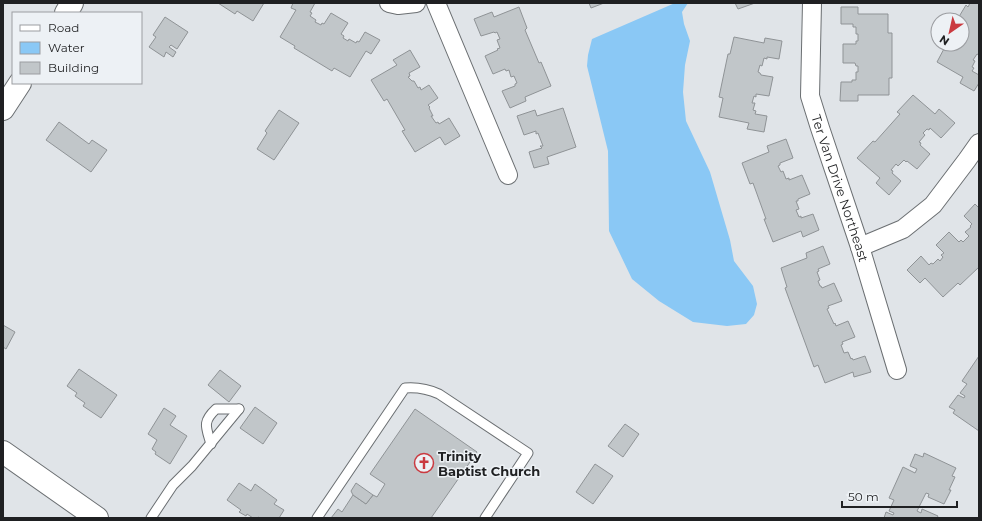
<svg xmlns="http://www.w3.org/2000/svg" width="982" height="521" font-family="Montserrat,sans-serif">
<rect width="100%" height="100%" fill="#e0e4e8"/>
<!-- water -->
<path fill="#8ac8f5" d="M 675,3 L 688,3 L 682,12 L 684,24 L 690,41 L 685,65 L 683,92 L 686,121 L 710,172 L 730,240 L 734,261 L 753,286 L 757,304 L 754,315 L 746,324 L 727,326 L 693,322 L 659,301 L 632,279 L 609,231 L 608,151 L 587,66 L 588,55 L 592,39 Z"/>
<!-- building -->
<g fill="#c1c6c9" stroke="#8f9396">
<path d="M 218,3 L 264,3 L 253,21 L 237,11 L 235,14 Z"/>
<path d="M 293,3 L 315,3 L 310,12 L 312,13 L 310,16 L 316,20 L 315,22 L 321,25 L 322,23 L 324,24 L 331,13 L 348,23 L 341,34 L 344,36 L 343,38 L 348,41 L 349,39 L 356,43 L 357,41 L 359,42 L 365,32 L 380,40 L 371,54 L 366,51 L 350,77 L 334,68 L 332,71 L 294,48 L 295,46 L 280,37 L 296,10 L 291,8 Z"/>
<path d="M 589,3 L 604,3 L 591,8 Z"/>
<path d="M 735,3 L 755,3 L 738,9 Z"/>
<path d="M 970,3 L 979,3 L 979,55 L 977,54 L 973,60 L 975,61 L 972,67 L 974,68 L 972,71 L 979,75 L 979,83 L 974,91 L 960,83 L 963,77 L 937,62 L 946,45 L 944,44 L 962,44 L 962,20 L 957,20 L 966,5 L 968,7 Z"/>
<path d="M 519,7 L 527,28 L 525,30 L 539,63 L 541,62 L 551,86 L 525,97 L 526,101 L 510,108 L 502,91 L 515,86 L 515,84 L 517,83 L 514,76 L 511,77 L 509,70 L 506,71 L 505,69 L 493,74 L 485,56 L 498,50 L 497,49 L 500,48 L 497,40 L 500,39 L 497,32 L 495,33 L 494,32 L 481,36 L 474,19 L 492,12 L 494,17 Z"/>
<path d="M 841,7 L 858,7 L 858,14 L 888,14 L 888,33 L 892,33 L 892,78 L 889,78 L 889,95 L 858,95 L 858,101 L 840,101 L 841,82 L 852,82 L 852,80 L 856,80 L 856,72 L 858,72 L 858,66 L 856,66 L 855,63 L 843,63 L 843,44 L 856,44 L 856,41 L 858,41 L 858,34 L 856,34 L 856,27 L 853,27 L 853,24 L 841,24 Z"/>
<path d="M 165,17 L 188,32 L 177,49 L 171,45 L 169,47 L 176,52 L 173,57 L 166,52 L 164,57 L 149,47 L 156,37 L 153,35 Z"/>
<path d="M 734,37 L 764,43 L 765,38 L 782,41 L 779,59 L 767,57 L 767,59 L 764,58 L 762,66 L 760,65 L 758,72 L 760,73 L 761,75 L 773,77 L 769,96 L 756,94 L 756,97 L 754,96 L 752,103 L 755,103 L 753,110 L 756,111 L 755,114 L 767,116 L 764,132 L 747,129 L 749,123 L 719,117 L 723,98 L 719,97 L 728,54 L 730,54 Z"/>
<path d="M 410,50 L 420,67 L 409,73 L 410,76 L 408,77 L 412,81 L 414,81 L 418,88 L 420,87 L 421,90 L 429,85 L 438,98 L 428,105 L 430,107 L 429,108 L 433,116 L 431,116 L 436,123 L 438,122 L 439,124 L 449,118 L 460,136 L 445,145 L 440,137 L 415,152 L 402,131 L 405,130 L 387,99 L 384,101 L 371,80 L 397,65 L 393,60 Z"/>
<path d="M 913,95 L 935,114 L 939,109 L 955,123 L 941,138 L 930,128 L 929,130 L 927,129 L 923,133 L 925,135 L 919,142 L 921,143 L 920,145 L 930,154 L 917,169 L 907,161 L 906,162 L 904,160 L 898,166 L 896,164 L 891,170 L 893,171 L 892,173 L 901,181 L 889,195 L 876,183 L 880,178 L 857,158 L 873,141 L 875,142 L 900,114 L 897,112 Z"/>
<path d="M 563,108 L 576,147 L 547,157 L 549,164 L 534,168 L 529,152 L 542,148 L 540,146 L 543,146 L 538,133 L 536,134 L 536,131 L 524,135 L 517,116 L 535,110 L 537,116 Z"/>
<path d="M 279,110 L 299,123 L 274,160 L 257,149 L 267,133 L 265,131 Z"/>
<path d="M 59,122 L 89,144 L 92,140 L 107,150 L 91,172 L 46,140 Z"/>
<path d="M 786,139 L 793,158 L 780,163 L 780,165 L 778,166 L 781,172 L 783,171 L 786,179 L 789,178 L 789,180 L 802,175 L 810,194 L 798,199 L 798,201 L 796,201 L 799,209 L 796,210 L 799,217 L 801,216 L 801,218 L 813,214 L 819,230 L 803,237 L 801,231 L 773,242 L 764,219 L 766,219 L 753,183 L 750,184 L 742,163 L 769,152 L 767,146 Z"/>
<path d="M 975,204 L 979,208 L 979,267 L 960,285 L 958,283 L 943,297 L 925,278 L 920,283 L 907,270 L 921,256 L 929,265 L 931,263 L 933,264 L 938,259 L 940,261 L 943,257 L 941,255 L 944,253 L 936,245 L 949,232 L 959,242 L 961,240 L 963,242 L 969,236 L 965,232 L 971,227 L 970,226 L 972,224 L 964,216 Z"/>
<path d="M 823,246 L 830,264 L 818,269 L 819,271 L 817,272 L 820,280 L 818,281 L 820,286 L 821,286 L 822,288 L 834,283 L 842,301 L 828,306 L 829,308 L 827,309 L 834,324 L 835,323 L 836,326 L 848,321 L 855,337 L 842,342 L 843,344 L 841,345 L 844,353 L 848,352 L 851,359 L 852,358 L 853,360 L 865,356 L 871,372 L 854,377 L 853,372 L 825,383 L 818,365 L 814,367 L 785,288 L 787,287 L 781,268 L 807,258 L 806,253 Z"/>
<path d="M 3,325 L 15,332 L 6,349 L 3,347 Z"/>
<path d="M 979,356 L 979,431 L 953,413 L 955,410 L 949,407 L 958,395 L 964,398 L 965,396 L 960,393 L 967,384 L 962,381 Z"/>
<path d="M 79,369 L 117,395 L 101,418 L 83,406 L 85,403 L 75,396 L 77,393 L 67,386 Z"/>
<path d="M 220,370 L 241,386 L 229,402 L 208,385 Z"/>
<path d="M 255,407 L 277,423 L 263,444 L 240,428 Z"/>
<path d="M 164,408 L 176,416 L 170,425 L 187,436 L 170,464 L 155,454 L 156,452 L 152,449 L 157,440 L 148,434 Z"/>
<path d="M 415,409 L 477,452 L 431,518 L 331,518 L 338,509 L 342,512 L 353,495 L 366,504 L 373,495 L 377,497 L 385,484 L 370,474 Z"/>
<path d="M 625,424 L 639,434 L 623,457 L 608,446 Z"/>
<path d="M 924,453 L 956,468 L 952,476 L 955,477 L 949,490 L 951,490 L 944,504 L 928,497 L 929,494 L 926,493 L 917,511 L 921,513 L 922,509 L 938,516 L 937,518 L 884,518 L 886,512 L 893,515 L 894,513 L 889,511 L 894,500 L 889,498 L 903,467 L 915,473 L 917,469 L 910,466 L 915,454 L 923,457 Z"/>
<path d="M 595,464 L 613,476 L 593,504 L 576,492 Z"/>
<path d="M 239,483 L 251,491 L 255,484 L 277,500 L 274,504 L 284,510 L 279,518 L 260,518 L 258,517 L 257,518 L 253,518 L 247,514 L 246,516 L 239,512 L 241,510 L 227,500 Z"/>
<path d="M 356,483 L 373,495 L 366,504 L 353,495 L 351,491 Z"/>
</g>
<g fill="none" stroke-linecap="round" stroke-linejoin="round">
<defs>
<g id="lane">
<path d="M 211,444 C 206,427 202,422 216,409 L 239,409"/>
<path d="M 151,518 L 173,485 L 192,466 L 239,409"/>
<path d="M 317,518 L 405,388 C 417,387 428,389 439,394 L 528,453 L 485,518"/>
</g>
<g id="street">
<path d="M 389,3 L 398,5 L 416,3"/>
<path d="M 436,3 L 508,175"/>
<path id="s1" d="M 812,3 L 810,96 L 820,128 L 860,247 L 897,370"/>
<path d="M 860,247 L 903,229 L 933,205 L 967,160 L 979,143"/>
</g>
<g id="secondary">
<path d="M 66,13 L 72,3"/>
<path d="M 3,109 L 20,83"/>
<path d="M 3,452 L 97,518"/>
</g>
</defs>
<!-- lane casing -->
<use href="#lane" stroke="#6b6f72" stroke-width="11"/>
<!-- street casing -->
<use href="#street" stroke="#6b6f72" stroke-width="20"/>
<!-- secondary casing -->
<use href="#secondary" stroke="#6b6f72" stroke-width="24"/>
<!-- lane -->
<use href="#lane" stroke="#fff" stroke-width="9"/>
<!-- street -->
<use href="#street" stroke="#fff" stroke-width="18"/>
<!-- secondary -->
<use href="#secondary" stroke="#fff" stroke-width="22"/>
</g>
<!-- icons -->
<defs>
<symbol id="church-ring" viewBox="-11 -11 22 22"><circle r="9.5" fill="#edf1f5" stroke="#ca3a40" stroke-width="1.5"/><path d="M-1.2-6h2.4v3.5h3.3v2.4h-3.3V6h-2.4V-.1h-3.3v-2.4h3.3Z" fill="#ca3a40"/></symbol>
</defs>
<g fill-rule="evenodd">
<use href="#church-ring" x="413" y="452" width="22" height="22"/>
</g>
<g text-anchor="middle" stroke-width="3" stroke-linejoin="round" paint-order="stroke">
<!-- street labels -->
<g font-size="13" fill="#1f2022" stroke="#edf1f5">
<text dy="5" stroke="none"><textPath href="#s1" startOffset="190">Ter Van Drive Northeast</textPath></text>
</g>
<!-- poi labels -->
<g font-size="13" font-weight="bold" fill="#1f2022" stroke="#edf1f5" text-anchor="start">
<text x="438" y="461">Trinity<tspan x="438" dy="15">Baptist Church</tspan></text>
</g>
</g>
<!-- border -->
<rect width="982" height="521" fill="none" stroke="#1f2022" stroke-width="8"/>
<!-- legend -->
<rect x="12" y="12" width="130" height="72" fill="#edf1f5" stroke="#9b9da1"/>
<rect x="20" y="25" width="20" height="6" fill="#ffffff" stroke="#9b9da1"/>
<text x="48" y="32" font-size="12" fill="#1f2022">Road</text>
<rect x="20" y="42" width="20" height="12" fill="#8ac8f5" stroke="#9b9da1"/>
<text x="48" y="52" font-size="12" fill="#1f2022">Water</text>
<rect x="20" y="62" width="20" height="12" fill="#c1c6c9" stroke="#9b9da1"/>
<text x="48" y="72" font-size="12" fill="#1f2022">Building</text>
<!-- north arrow -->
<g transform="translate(950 32) rotate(214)"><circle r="19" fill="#edf1f5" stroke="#9b9da1"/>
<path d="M0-3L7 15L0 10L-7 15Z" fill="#ca3a40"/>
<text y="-6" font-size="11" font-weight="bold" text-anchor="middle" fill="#1f2022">N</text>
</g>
<!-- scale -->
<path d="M842 501v6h115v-6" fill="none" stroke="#1f2022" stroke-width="2"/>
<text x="848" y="501" font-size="12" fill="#1f2022" stroke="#edf1f5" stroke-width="3" paint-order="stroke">50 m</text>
</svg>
